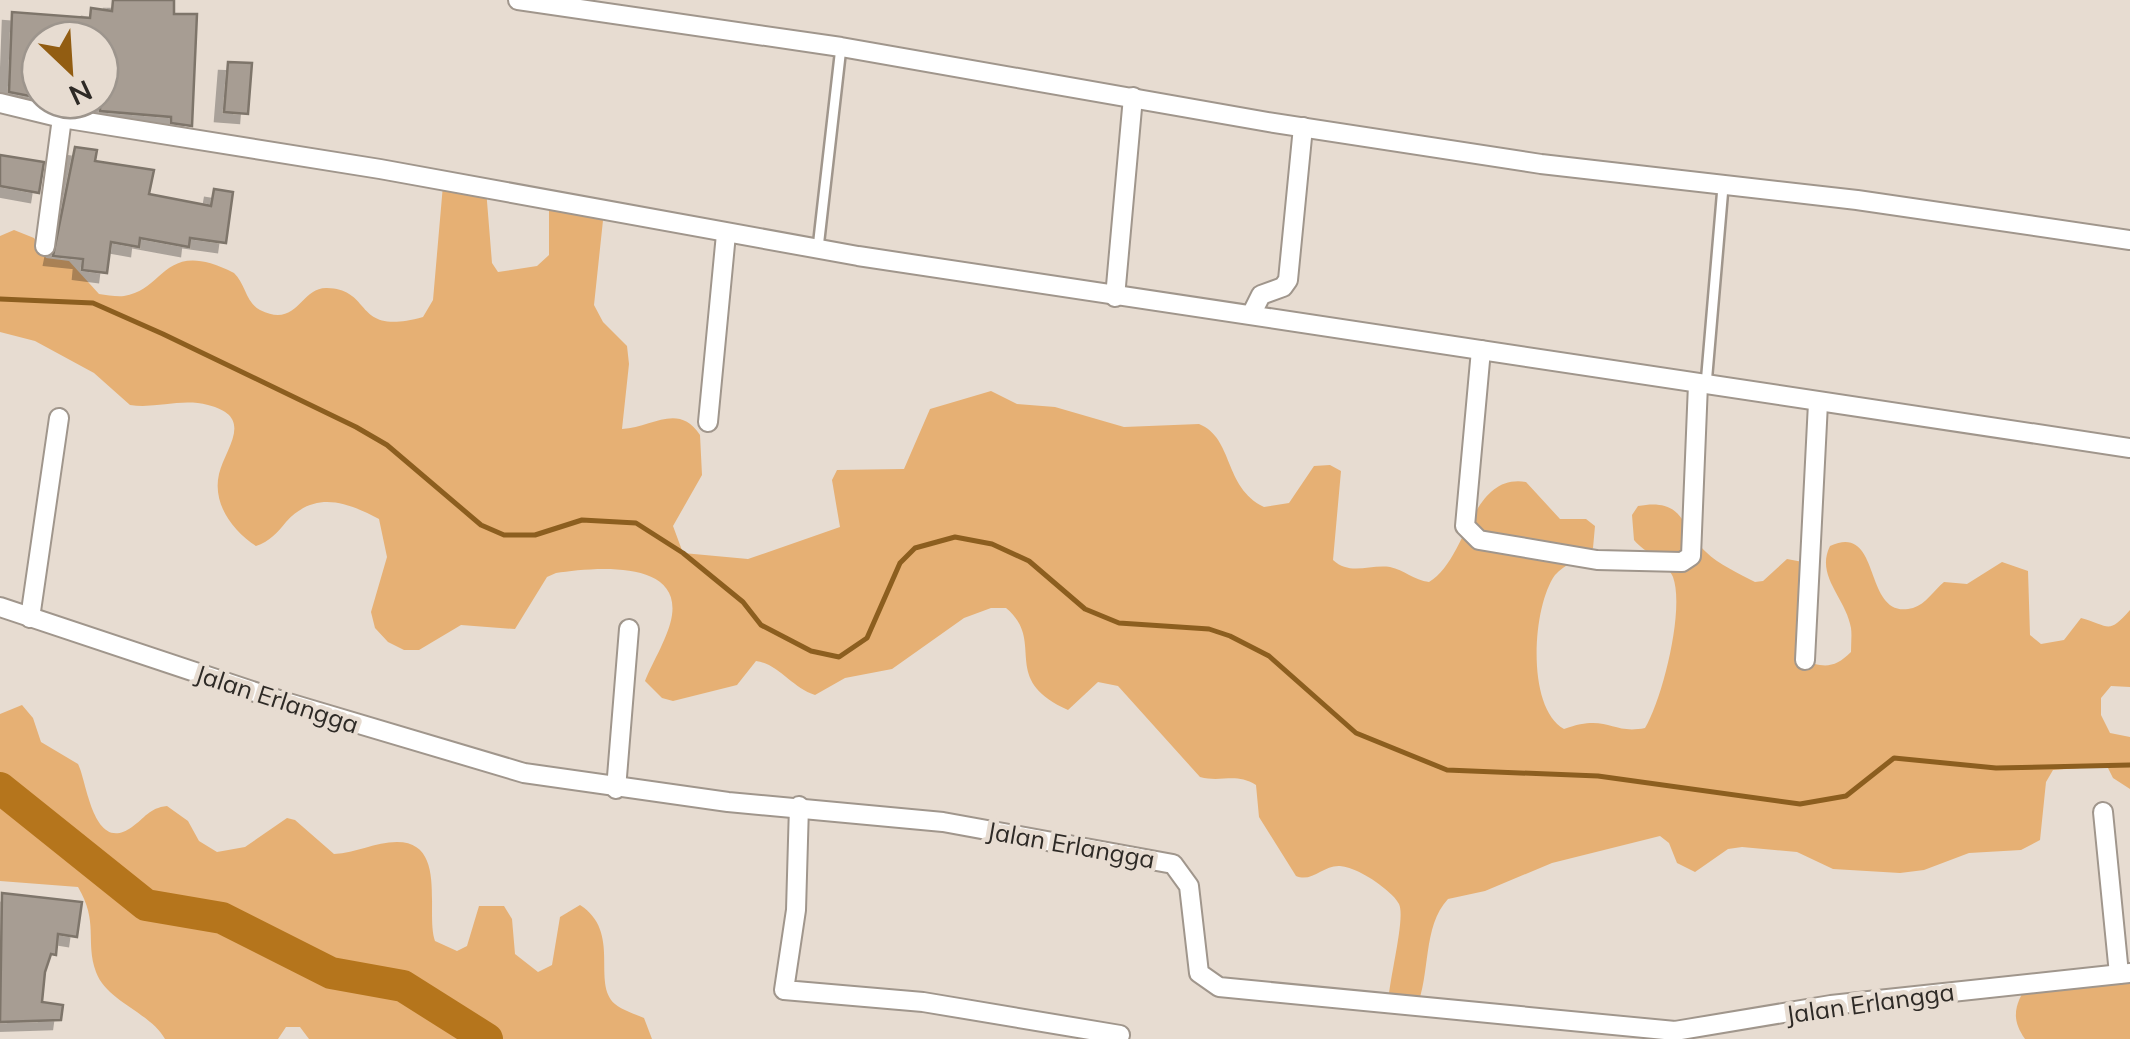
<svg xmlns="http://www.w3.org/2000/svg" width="2130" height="1039" font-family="Mulish,sans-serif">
<defs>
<filter id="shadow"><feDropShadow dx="-9" dy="9" stdDeviation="0" flood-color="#0004"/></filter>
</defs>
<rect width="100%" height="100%" fill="#e7dcd1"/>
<!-- green -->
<g fill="#e6b074">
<path d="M 443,185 L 486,189 L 492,263 L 498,272 L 537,266 L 549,255 L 549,201 L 604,211 L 594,305 L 603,322 L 627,346 L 629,364 L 622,429 C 652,428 678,402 700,435 L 702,475 L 673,526 L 683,553 L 748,559 L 840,527 L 832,480 L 837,470 L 904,469 L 930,409 L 991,391 L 1017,404 L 1055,407 L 1124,427 L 1199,424 C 1234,438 1223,487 1264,507 L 1289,503 L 1314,466 L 1330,465 L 1341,471 L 1333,560 C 1350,576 1370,564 1390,567 C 1404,570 1414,580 1429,582 C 1468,559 1470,473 1526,482 L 1560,519 L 1586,519 L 1595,526 L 1593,548 C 1582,559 1564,564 1555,575 C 1532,607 1526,708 1564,729 C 1608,713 1611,735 1645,728 C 1662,700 1685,610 1673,577 C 1667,562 1645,553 1634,540 L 1632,515 L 1638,506 C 1685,497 1681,528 1706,552 C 1718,564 1740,574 1755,582 L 1763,581 L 1787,559 L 1808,563 L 1801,659 C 1823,668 1834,669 1851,652 C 1851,644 1852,635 1851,628 C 1846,598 1815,576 1830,546 C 1884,521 1861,622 1913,608 C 1926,604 1934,590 1944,582 L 1967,584 L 2002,562 L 2028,571 L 2030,635 L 2041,644 L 2064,640 L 2081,618 C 2110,626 2108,635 2130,610 L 2130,687 L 2111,686 L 2101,698 L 2101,715 L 2110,733 L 2130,737 L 2130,789 L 2113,778 L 2107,766 L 2053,770 L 2046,782 L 2040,840 L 2021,850 L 1969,853 L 1924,870 L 1900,873 L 1833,869 L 1797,852 L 1742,847 L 1728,849 L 1695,872 L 1677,863 L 1669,843 L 1660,836 L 1552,863 L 1485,891 L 1448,899 C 1422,927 1431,974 1416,1009 L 1388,1006 C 1388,983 1406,918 1399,904 C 1394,895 1384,888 1376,882 C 1366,875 1352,867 1340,866 C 1323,865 1312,883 1296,876 L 1259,817 L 1256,785 C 1235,772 1222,783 1200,777 L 1118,686 L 1098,682 L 1068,710 C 998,679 1047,642 1006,608 L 991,608 L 964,618 L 892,669 L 845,678 L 815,695 C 792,688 779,664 756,661 L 737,685 L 673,701 L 662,698 L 645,681 C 653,661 669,636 672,615 C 680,558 590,568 556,573 L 547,577 L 515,629 L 461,625 L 419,650 L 404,650 L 388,642 L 375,628 L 371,612 L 387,557 L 379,519 C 347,502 315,490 286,522 C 278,532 269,542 256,546 C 233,531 212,504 219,474 C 225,448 256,417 208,405 C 181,398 156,409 130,405 L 94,373 L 35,341 L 0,332 L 0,236 L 14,230 L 34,238 L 46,258 L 69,261 L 99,294 C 107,295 117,297 124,296 C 166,290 163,237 234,273 C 245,283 246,303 260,310 C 298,329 300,287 327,288 C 374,289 352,337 423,317 L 433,300 Z"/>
<path d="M 22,705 L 33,718 L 41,742 L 78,764 C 87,781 93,855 132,827 C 145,818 149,808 167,806 L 188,821 L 199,841 L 217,852 L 245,847 L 287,818 L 295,820 L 334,854 C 356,853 375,842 397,842 C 448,842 425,913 435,941 L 457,951 L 467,946 L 479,906 L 504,906 L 512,919 L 515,954 L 538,972 L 552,965 L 560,917 L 580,905 C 622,932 591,983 615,1004 C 622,1010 635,1014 644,1018 L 652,1039 L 309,1039 L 300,1027 L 286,1027 L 278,1039 L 165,1039 C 150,1012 107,1002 96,972 C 85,941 99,922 78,887 L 0,881 L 0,714 Z"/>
<path d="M 2130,981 L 2130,1039 L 2025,1039 C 2010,1018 2015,1003 2029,983 Z"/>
</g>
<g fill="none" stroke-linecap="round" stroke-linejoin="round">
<!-- stream -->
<path stroke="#8c5e1f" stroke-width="5" d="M 0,299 L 93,303 L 163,334 L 356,427 L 387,445 L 481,525 L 504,535 L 535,535 L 582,520 L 636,523 L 683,553 L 743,602 L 761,625 L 811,651 L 839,657 L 867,638 L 900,563 L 915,548 L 955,537 L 992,544 L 1029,561 L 1085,609 L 1119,623 L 1209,629 L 1230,636 L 1269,656 L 1356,733 L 1447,770 L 1598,776 L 1800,804 L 1846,796 L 1894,758 L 1996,768 L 2130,765"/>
<!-- river -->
<path stroke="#b5751c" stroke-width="32" d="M 0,788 L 146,905 L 222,918 L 331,973 L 403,986 L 487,1039"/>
</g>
<!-- building -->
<g fill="#a79d93" stroke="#7e756b" stroke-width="2.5" filter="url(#shadow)">
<path d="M 113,0 L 174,0 L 174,14 L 197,14 L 192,126 L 171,123 L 171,117 L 100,111 L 100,40 L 40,40 L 40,98 L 9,92 L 12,12 L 90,18 L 91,8 L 112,11 Z"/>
<path d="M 228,62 L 252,63 L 248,114 L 224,112 Z"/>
<path d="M 75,147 L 97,150 L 95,161 L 154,170 L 149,194 L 211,206 L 214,189 L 233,192 L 226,243 L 190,238 L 189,247 L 140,238 L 139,247 L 111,242 L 107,273 L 82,270 L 83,259 L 53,256 Z"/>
<path d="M 0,155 L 44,162 L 39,193 L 0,186 Z"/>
<path d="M 2,893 L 82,902 L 77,937 L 58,934 L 56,955 L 51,954 L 45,972 L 42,1002 L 63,1005 L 61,1020 L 0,1022 Z"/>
</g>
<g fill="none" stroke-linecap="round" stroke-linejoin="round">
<defs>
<g id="lane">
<path d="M 818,248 L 841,47"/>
<path d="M 1706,385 L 1723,187"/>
</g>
<g id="street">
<path d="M 518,0 L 841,47 L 1268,122 L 1541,164 L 1857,200 L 2130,240"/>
<path d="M 0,103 L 62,118 L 380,169 L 858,256 L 2130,448"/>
<path d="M 45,246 L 62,118"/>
<path d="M 1115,297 L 1133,97"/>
<path d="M 1252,313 L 1261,295 L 1283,287 L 1288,280 L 1303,127"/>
<path d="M 1481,350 L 1465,526 L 1479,540 L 1597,560 L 1682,562 L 1691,556 L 1698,384"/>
<path d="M 708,422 L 726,234"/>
<path d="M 0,607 L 285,702 L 524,773 L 728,802 L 943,822 L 1173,864 L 1189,886 L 1199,973 L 1219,987 L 1675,1031 L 1831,1005 L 2130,973"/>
<path d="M 30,618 L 59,418"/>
<path d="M 1805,660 L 1818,403"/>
<path d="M 616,789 L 629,629"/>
<path d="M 799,806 L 796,910 L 784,990 L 923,1002 L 1120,1035"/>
<path d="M 2103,812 L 2119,974"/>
</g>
</defs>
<!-- lane casing -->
<use href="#lane" stroke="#a0968c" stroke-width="14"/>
<!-- street casing -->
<use href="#street" stroke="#a0968c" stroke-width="22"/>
<!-- lane -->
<use href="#lane" stroke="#fff" stroke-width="9"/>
<!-- street -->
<use href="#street" stroke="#fff" stroke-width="18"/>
</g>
<g text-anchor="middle" stroke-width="9" stroke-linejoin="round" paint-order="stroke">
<!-- street labels -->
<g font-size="25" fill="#2e2a26" stroke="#e7dcd1">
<text transform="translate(277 699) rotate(18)" y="9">Jalan Erlangga</text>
<text transform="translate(1071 845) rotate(10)" y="9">Jalan Erlangga</text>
<text transform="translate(1870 1003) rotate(-8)" y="9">Jalan Erlangga</text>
</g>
</g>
<!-- north arrow -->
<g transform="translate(70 70) rotate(155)"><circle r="48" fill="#e7dcd1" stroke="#9d958d" stroke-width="2.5"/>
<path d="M0-8L18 38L0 25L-18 38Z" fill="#925d12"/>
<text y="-15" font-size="28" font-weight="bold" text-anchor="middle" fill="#2e2a26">N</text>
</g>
</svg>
